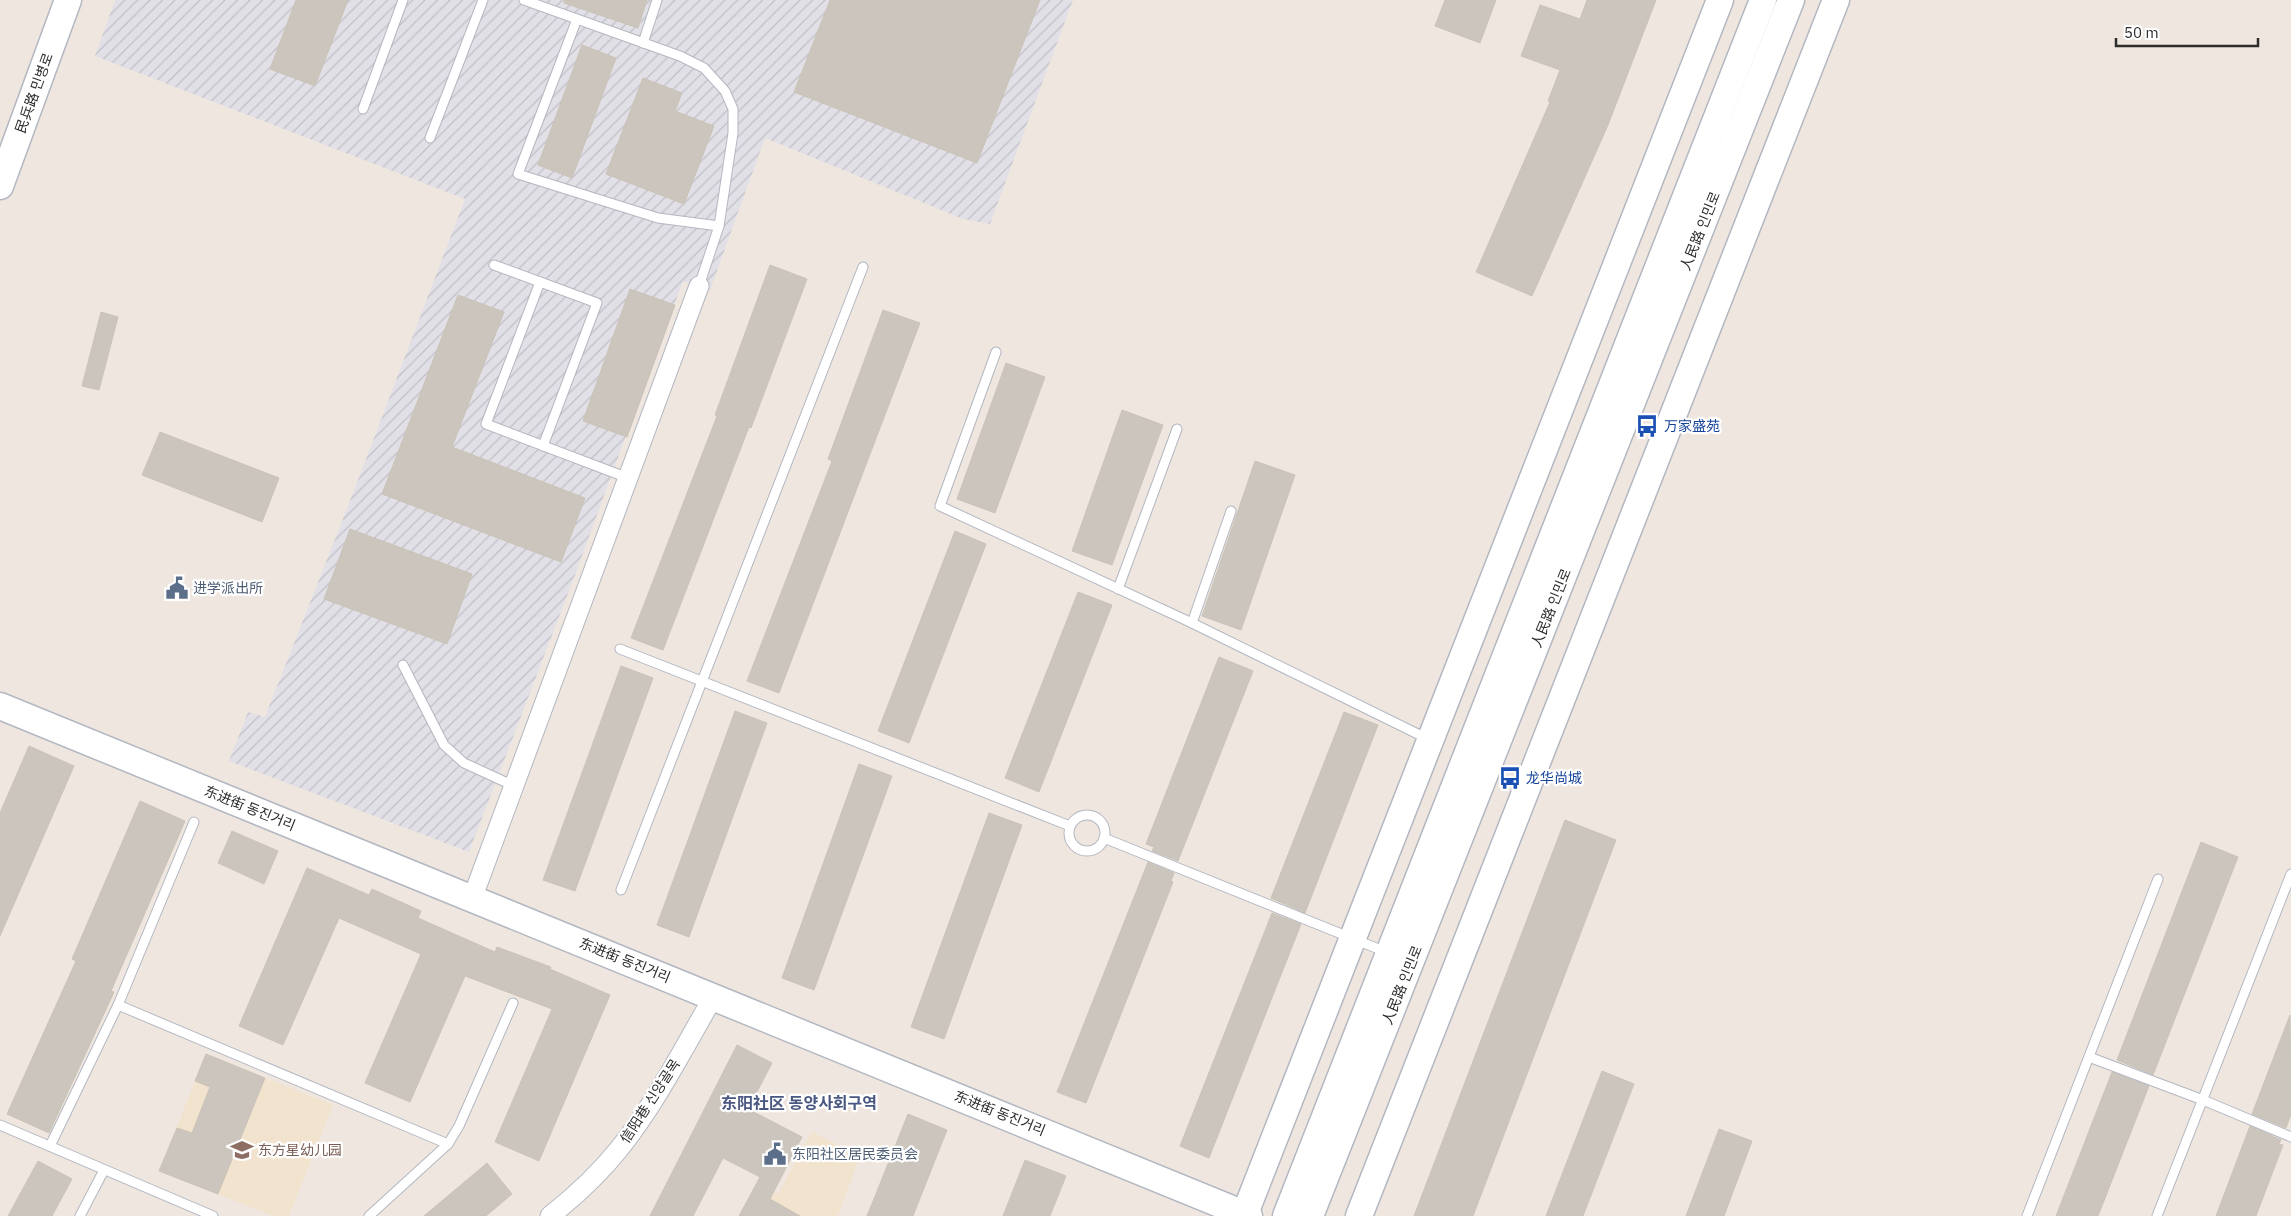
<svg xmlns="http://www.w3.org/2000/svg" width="2291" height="1216" font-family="'IBM Plex Sans','Noto Sans SC','Noto Sans KR',sans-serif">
<defs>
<pattern id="industrial-furrows" width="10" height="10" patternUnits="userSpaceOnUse" patternTransform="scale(1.25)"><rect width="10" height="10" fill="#e1e0e7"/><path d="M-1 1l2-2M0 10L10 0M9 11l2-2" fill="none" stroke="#c1c0c6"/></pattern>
</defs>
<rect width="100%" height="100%" fill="#efe7df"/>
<!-- industrial -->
<path fill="url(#industrial-furrows)" d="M 115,0 L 1073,0 L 990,224 L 963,219 L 765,138 L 710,290 L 683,281 L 572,583 L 469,852 L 229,761 L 248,712 L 265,717 L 350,501 L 465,199 L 95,56 Z"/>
<!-- education -->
<g fill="#f1e3ce">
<path d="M 206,1054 L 333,1105 L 289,1216 L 273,1216 L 159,1171 Z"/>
<path d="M 812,1132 L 860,1156 L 838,1216 L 739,1216 L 757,1183 L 778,1194 Z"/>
</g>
<!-- building -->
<g fill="#cbc5bd" stroke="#cbc3b8">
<path d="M 296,0 L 348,0 L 315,86 L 270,69 Z"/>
<path d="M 564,0 L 647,0 L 638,28 L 564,3 Z"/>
<path d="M 830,0 L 1040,0 L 977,163 L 794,92 Z"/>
<path d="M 1445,0 L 1496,0 L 1480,43 L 1435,26 Z"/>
<path d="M 1587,0 L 1656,0 L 1608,125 L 1532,296 L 1476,272 L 1550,102 L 1548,101 L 1560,70 L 1521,56 L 1540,5 L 1580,19 Z"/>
<path d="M 582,45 L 616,58 L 572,178 L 538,165 Z"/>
<path d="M 643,78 L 682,93 L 675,111 L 714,126 L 684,204 L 606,174 Z"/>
<path d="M 770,265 L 807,279 L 751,428 L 749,427 L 663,650 L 631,638 L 717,416 L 715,415 Z"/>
<path d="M 630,289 L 675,305 L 627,437 L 583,421 Z"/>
<path d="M 458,295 L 504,312 L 452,447 L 585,498 L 561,562 L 382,494 Z"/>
<path d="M 883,310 L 920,323 L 779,693 L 747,681 L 832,461 L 828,459 Z"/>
<path d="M 101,312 L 118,317 L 99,390 L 82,386 Z"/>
<path d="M 1006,363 L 1045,377 L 995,513 L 957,499 Z"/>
<path d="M 1122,410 L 1163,425 L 1112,565 L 1072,551 Z"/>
<path d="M 160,432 L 279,478 L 262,522 L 142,475 Z"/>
<path d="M 1255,461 L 1295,475 L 1241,630 L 1202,616 Z"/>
<path d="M 350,529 L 472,574 L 447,644 L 324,599 Z"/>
<path d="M 955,531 L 986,544 L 909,743 L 878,731 Z"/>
<path d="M 1078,592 L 1112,605 L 1039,792 L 1005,778 Z"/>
<path d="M 1219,657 L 1253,671 L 1178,861 L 1152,851 L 1154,847 L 1146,844 Z"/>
<path d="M 621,666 L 653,678 L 575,891 L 543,880 Z"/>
<path d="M 735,711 L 767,723 L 689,937 L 657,925 Z"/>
<path d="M 1344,712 L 1378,725 L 1305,913 L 1271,898 Z"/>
<path d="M 29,746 L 74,766 L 0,936 L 0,813 Z"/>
<path d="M 859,764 L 892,776 L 814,990 L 782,978 Z"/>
<path d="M 140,801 L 185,821 L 111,991 L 114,992 L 49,1133 L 7,1114 L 76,961 L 72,959 Z"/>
<path d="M 989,813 L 1022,825 L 944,1039 L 911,1027 Z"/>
<path d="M 1565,820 L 1616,840 L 1473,1216 L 1414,1216 Z"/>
<path d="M 232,831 L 278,851 L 264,884 L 218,863 Z"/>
<path d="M 2201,842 L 2238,857 L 2153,1075 L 2117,1060 Z"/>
<path d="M 1148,862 L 1174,873 L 1171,881 L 1173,882 L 1086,1103 L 1057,1092 Z"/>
<path d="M 307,868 L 369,895 L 372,889 L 421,911 L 418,918 L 495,952 L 497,947 L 551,967 L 550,969 L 610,995 L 539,1161 L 495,1142 L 552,1009 L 465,976 L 410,1102 L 365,1083 L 421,954 L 339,918 L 283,1045 L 239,1026 Z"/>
<path d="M 1272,913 L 1301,924 L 1209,1158 L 1180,1146 Z"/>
<path d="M 2290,1015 L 2291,1114 L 2286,1128 L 2252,1114 Z"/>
<path d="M 737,1045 L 772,1063 L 748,1109 L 802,1137 L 770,1199 L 800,1216 L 739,1216 L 760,1177 L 723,1158 L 693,1216 L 650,1216 Z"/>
<path d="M 206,1054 L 265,1078 L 218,1194 L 159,1171 L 177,1128 L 192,1133 L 210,1087 L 195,1081 Z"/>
<path d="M 1602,1071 L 1634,1084 L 1583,1216 L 1546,1216 Z"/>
<path d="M 2112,1072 L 2149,1086 L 2098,1216 L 2056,1216 Z"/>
<path d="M 908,1114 L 947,1130 L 913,1216 L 867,1216 Z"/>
<path d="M 2250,1126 L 2281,1140 L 2279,1144 L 2283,1145 L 2256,1216 L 2216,1216 Z"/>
<path d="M 1719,1129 L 1752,1141 L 1724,1216 L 1686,1216 Z"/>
<path d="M 1025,1160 L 1066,1176 L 1050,1216 L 1003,1216 Z"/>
<path d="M 38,1161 L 72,1179 L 52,1216 L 8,1216 Z"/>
<path d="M 487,1163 L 512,1194 L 486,1216 L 424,1216 Z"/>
</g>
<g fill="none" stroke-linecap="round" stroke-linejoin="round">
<defs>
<g id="lane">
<path d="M 524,0 L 680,56 L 704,68 L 725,91 L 733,109 L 733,133 L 719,226 L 699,286"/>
<path d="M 577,19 L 518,174 L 658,218 L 719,226"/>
<path d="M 643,43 L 657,0"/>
<path d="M 363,109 L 403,0"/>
<path d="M 430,138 L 483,0"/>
<path d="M 494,265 L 597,303 L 543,446"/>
<path d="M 540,282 L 486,424 L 628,478"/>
<path d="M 996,352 L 940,506 L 1192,623 L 1428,739"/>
<path d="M 1118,589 L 1177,429"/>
<path d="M 1192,623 L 1231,511"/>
<path d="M 620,649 L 1070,826"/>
<path d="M 403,665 L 444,745 L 464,763 L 514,786"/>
<circle cx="1087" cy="833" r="18"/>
<path d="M 1104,838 L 1386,952"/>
<path d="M 621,890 L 863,267"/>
<path d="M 118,1005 L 448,1144"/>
<path d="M 2089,1057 L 2203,1100 L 2291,1137"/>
<path d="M 0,1125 L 213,1216"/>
<path d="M 50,1146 L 118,1005 L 194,822"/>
<path d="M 80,1216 L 104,1170"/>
<path d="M 369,1216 L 448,1144 L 459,1126 L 513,1003"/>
<path d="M 2027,1216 L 2158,879"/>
<path d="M 2157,1216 L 2291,874"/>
</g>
<g id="street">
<path d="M 472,899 L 699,286"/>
<path d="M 550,1216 C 574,1197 599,1174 619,1149 C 656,1103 684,1047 714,996"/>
</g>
<g id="secondary">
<path d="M 0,186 L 68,0"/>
<path d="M 0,706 L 1249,1216"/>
<path d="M 1244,1216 L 1720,0"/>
<path d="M 1286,1216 L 1763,0"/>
<path d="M 1310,1216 L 1791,0"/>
<path d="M 1359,1216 L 1836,0"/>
</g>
</defs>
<!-- lane casing -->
<use href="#lane" stroke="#b3b7c1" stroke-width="11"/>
<!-- street casing -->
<use href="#street" stroke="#b3b7c1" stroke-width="21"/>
<!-- secondary casing -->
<use href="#secondary" stroke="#b3b7c1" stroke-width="29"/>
<!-- lane -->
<use href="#lane" stroke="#fff" stroke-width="9"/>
<!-- street -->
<use href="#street" stroke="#fff" stroke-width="19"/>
<!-- secondary -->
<use href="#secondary" stroke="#fff" stroke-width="26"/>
</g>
<!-- icons -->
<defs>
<symbol id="bus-bare" viewBox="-9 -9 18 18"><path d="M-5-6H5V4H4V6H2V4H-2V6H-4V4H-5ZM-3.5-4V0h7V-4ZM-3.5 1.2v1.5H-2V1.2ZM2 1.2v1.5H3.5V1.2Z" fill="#1a4fb4" stroke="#fff" stroke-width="2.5" paint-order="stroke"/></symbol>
<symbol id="civic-bare" viewBox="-9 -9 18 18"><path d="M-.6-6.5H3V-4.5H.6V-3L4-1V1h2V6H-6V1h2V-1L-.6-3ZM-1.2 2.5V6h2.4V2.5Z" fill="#5c6f8a" stroke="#fff" stroke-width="2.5" paint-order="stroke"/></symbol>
<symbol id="school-bare" viewBox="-9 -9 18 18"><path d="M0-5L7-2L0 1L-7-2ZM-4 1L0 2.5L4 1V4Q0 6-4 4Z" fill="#8d6e63" stroke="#fff" stroke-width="2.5" paint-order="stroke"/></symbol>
</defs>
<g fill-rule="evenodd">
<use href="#bus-bare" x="1631" y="410" width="32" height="32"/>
<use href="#civic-bare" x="161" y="572" width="32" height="32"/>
<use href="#bus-bare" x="1494" y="762" width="32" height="32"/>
<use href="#school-bare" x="226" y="1134" width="32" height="32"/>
<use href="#civic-bare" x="759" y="1138" width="32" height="32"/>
</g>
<g text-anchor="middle" stroke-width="4.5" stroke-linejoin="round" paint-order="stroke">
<!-- street labels -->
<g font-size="14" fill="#2d2d2d" stroke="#fff">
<text transform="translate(34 93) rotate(-70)" y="5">民兵路 민병로</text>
<text transform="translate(1700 231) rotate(-68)" y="5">人民路 인민로</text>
<text transform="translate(1551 608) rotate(-68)" y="5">人民路 인민로</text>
<text transform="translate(250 808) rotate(22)" y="5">东进街 동진거리</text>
<text transform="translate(625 960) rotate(22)" y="5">东进街 동진거리</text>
<text transform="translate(1402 985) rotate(-68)" y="5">人民路 인민로</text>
<text transform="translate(650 1101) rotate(-57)" y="5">信阳巷 신양골목</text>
<text transform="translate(1000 1113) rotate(22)" y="5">东进街 동진거리</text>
</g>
<!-- transit labels -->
<g font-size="14" fill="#164399" stroke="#fff" text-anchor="start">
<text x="1664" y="431">万家盛苑</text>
<text x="1526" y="783">龙华尚城</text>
</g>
<!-- service labels -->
<g font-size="14" fill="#4e5e75" stroke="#fff" text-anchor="start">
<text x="193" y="593">进学派出所</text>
<text x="792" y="1159">东阳社区居民委员会</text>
</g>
<!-- education labels -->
<g font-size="14" fill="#785e54" stroke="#fff" text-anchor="start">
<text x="258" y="1155">东方星幼儿园</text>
</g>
<!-- quarter labels -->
<g font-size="16" font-weight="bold" fill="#4a5881" stroke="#fff">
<text x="799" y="1109">东阳社区 동양사회구역</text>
</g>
</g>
<!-- scale -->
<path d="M2116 38v8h142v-8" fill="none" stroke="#2d2d2d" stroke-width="2.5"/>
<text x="2124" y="38" font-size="15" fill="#2d2d2d" stroke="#ffffff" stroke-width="4" paint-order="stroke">50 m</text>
</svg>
